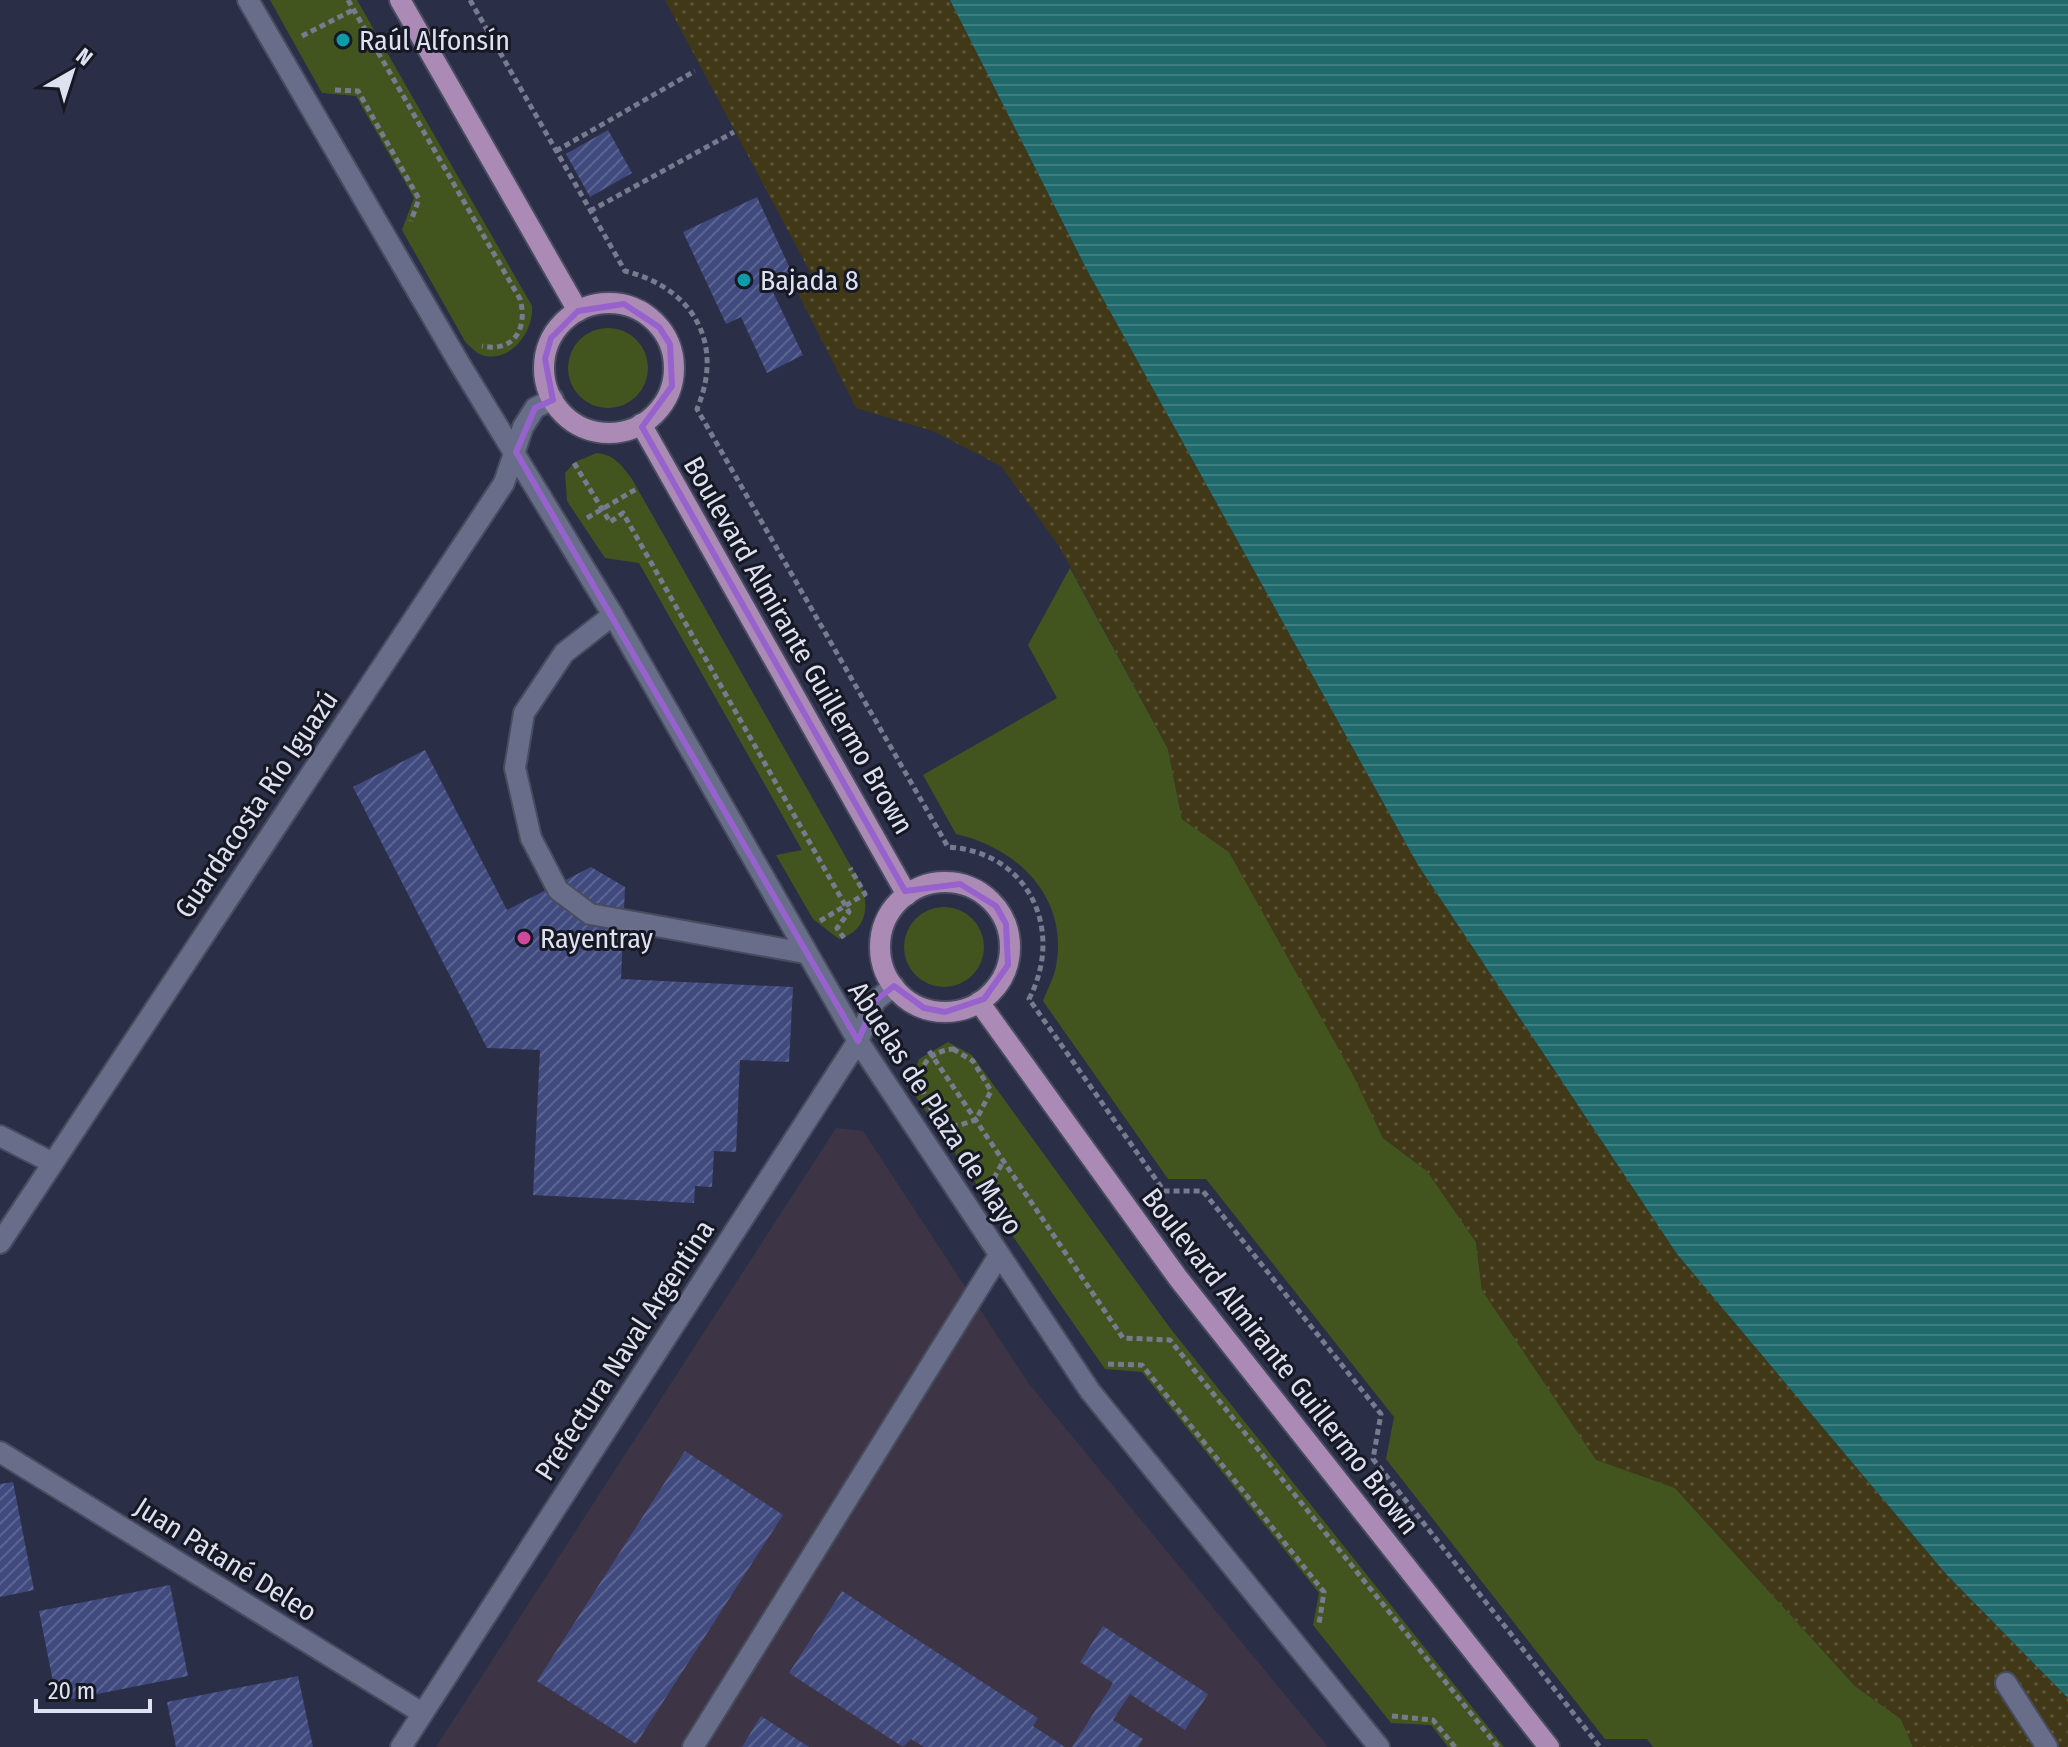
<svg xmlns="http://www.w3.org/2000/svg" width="2068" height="1747" font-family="'Fira Sans Condensed',sans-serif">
<defs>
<pattern id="sand-dots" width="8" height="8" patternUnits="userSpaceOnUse" patternTransform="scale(2)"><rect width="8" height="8" fill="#413818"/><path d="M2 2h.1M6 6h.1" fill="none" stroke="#5c543a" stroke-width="1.8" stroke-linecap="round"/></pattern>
<pattern id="water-rules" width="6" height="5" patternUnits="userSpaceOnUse" patternTransform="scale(2)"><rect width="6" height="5" fill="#206a6c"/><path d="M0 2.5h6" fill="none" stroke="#407f81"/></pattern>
<pattern id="building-hatch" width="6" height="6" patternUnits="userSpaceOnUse" patternTransform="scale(2)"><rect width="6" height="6" fill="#404a7e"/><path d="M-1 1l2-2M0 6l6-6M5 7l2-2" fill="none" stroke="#5b6491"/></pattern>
</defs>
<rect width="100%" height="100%" fill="#2a2f47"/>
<!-- commercial -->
<path fill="#3d3445" d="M 836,1128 L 863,1131 L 1029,1384 L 1328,1747 L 436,1747 Z"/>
<!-- green -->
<g fill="#43551e">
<path d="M 270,0 L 357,0 L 532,306 C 534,331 511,364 482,355 C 477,354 470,346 466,343 L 402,230 L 414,198 L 356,96 L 322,93 Z"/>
<circle cx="608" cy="368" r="40"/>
<path d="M 597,453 C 615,455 622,466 632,479 L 861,884 C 870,908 866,931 839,939 L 813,919 L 776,855 L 802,850 L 639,563 L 605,558 L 567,501 L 565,473 L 575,462 Z"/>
<path d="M 1070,568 L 1168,749 L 1182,819 L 1229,852 L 1354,1075 L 1383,1138 L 1427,1171 L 1476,1242 L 1482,1290 L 1596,1459 L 1675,1488 L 1855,1686 L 1901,1719 L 1913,1747 L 1653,1747 L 1647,1739 L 1605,1739 L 1386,1459 L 1394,1417 L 1206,1179 L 1168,1179 L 1043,1001 C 1047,990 1054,978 1056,966 C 1069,898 1018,848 956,834 L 923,775 L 1057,698 L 1028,645 Z"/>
<circle cx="944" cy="947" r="40"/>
<path d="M 948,1042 L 972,1055 L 1170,1328 L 1504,1747 L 1448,1747 L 1431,1725 L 1391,1723 L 1313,1625 L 1319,1593 L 1142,1372 L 1105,1369 L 914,1094 L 912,1080 L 919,1059 Z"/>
</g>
<!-- sand -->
<path fill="url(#sand-dots)" d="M 665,0 L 950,0 L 1087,270 L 1418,865 L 1677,1254 L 1946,1574 L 2068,1698 L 2068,1747 L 1913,1747 L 1901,1719 L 1855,1686 L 1675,1488 L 1596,1460 L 1482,1290 L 1476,1242 L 1427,1171 L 1383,1138 L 1353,1075 L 1229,852 L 1182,819 L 1168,749 L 1059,546 L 1001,466 L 933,431 L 856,408 L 798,293 L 816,283 Z"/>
<!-- water -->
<path fill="url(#water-rules)" d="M 950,0 L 2068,0 L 2068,1698 L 1946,1574 L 1677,1254 L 1418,865 L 1087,270 Z"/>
<!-- building -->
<g fill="url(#building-hatch)">
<path d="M 608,130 L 632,173 L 590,197 L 566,154 Z"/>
<path d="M 757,197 L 793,275 L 770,286 L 803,355 L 767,373 L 741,317 L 726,324 L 683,232 Z"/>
<path d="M 425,750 L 507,910 L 591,867 L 625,887 L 621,979 L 793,987 L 789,1062 L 740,1060 L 736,1152 L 714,1151 L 712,1187 L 695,1186 L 694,1203 L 533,1195 L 540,1050 L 487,1048 L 353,787 Z"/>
<path d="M 685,1451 L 783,1515 L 636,1744 L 537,1681 Z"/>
<path d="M 13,1482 L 34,1590 L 0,1597 L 0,1484 Z"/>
<path d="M 170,1585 L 188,1676 L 57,1702 L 39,1611 Z"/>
<path d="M 842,1591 L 1038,1718 L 1033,1726 L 1065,1747 L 924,1747 L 911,1739 L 903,1747 L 789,1673 Z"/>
<path d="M 1103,1626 L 1208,1694 L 1185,1730 L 1130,1694 L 1113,1720 L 1143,1739 L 1138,1747 L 1072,1747 L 1113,1683 L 1080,1662 Z"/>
<path d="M 298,1676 L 313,1747 L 176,1747 L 167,1702 Z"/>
<path d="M 761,1716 L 809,1747 L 742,1747 Z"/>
</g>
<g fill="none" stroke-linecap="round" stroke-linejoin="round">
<defs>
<g id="minor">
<path d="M 248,0 L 458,361 L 613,615 L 858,1041 L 1090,1391 L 1379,1747"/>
<path d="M 613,615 L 564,653 L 524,713 L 515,768 L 531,838 L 558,890 L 590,914 L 805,953"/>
<path d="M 0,1136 L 51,1162"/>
<path d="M 0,1243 L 504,483 L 523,427 L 535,408 L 553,399"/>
<path d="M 0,1452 L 422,1713"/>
<path d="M 2006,1683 L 2047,1747"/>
<path d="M 401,1747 L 858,1041 L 875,1001 L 894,986"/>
<path d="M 693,1747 L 998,1257"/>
</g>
<g id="major">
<path d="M 400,0 L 578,311"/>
<circle cx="609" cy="368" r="65"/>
<path d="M 641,424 L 907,895"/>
<circle cx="945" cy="947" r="65"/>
<path d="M 979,1002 L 1178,1278 L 1549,1747"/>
</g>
</defs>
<!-- minor casing -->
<use href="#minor" stroke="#484c5f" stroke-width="24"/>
<!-- major casing -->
<use href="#major" stroke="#484c5f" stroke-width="24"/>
<!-- path -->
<g stroke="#767b8f" stroke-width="5" stroke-dasharray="6 4" stroke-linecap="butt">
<path d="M 348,0 L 520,299 C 528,327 515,353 482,346"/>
<path d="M 470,0 L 625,271 C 693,288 725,343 697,409 L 948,847 C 1029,852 1065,930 1029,999 L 1164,1191 L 1203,1191 L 1381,1414 L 1373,1459 L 1600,1747"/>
<path d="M 302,36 L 353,10"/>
<path d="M 335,90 L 358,91 L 419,199 L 411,221"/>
<path d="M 556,151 L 695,71"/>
<path d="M 590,211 L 734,132"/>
<path d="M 574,463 L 610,522 L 623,513 L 849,912 L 837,928 L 844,938"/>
<path d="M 587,518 L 638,488"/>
<path d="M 820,921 L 865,894 L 850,868"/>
<path d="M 953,1049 L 973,1061 L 991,1091 L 976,1120 C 969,1122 959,1126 951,1126 C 933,1125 893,1056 953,1049 Z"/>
<path d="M 929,1051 L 1123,1338 L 1170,1340 L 1498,1747"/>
<path d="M 989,1187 L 1004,1160"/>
<path d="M 1108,1364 L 1142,1365 L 1324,1592 L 1319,1624"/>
<path d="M 1392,1716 L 1433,1720 L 1455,1747"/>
</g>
<!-- minor -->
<use href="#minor" stroke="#686e89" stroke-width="20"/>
<!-- major -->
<use href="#major" stroke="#ab8bb5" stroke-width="20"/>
</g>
<!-- marked area -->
<path fill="none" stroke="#9862ce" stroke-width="6" stroke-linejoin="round" d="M 624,304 L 659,327 L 670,344 L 672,386 L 642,427 L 905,891 L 960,884 L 996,906 L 1006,924 L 1008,965 L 984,999 L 945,1012 L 924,1008 L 894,986 L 875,1001 L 858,1041 L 516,452 L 535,408 L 553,400 L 545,359 L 551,338 L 578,311 Z"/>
<!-- markers -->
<g fill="#0f9aa8" stroke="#161823" stroke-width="3">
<circle cx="343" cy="40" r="8"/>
<circle cx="744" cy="280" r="8"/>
</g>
<circle fill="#d1479c" stroke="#161823" stroke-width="3" cx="524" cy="938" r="8"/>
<g text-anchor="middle" stroke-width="6" stroke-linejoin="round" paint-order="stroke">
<!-- poi labels -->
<g font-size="28" fill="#dde1f0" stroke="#161823" text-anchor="start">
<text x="359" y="50">Raúl Alfonsín</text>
<text x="760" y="290">Bajada 8</text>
<text x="540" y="948">Rayentray</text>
</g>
<!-- street labels -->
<g font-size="28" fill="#dde1f0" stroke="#161823">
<text transform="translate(799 645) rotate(60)" y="10">Boulevard Almirante Guillermo Brown</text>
<text transform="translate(256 804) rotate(-56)" y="10">Guardacosta Río Iguazú</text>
<text transform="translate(936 1108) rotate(57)" y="10">Abuelas de Plaza de Mayo</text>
<text transform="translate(624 1350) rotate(-57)" y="10">Prefectura Naval Argentina</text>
<text transform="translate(1281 1361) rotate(52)" y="10">Boulevard Almirante Guillermo Brown</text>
<text transform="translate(226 1559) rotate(32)" y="10">Juan Patané Deleo</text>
</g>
</g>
<!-- north arrow -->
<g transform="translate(72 72) rotate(39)" stroke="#161823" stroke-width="6" paint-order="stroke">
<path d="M0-6L14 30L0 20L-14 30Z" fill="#dde1f0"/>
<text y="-12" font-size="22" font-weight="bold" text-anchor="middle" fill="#dde1f0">N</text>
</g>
<!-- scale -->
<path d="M36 1699v12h114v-12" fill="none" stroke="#dde1f0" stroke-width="4"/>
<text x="48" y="1699" font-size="24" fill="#dde1f0" stroke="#161823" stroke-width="6" paint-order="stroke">20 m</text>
</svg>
